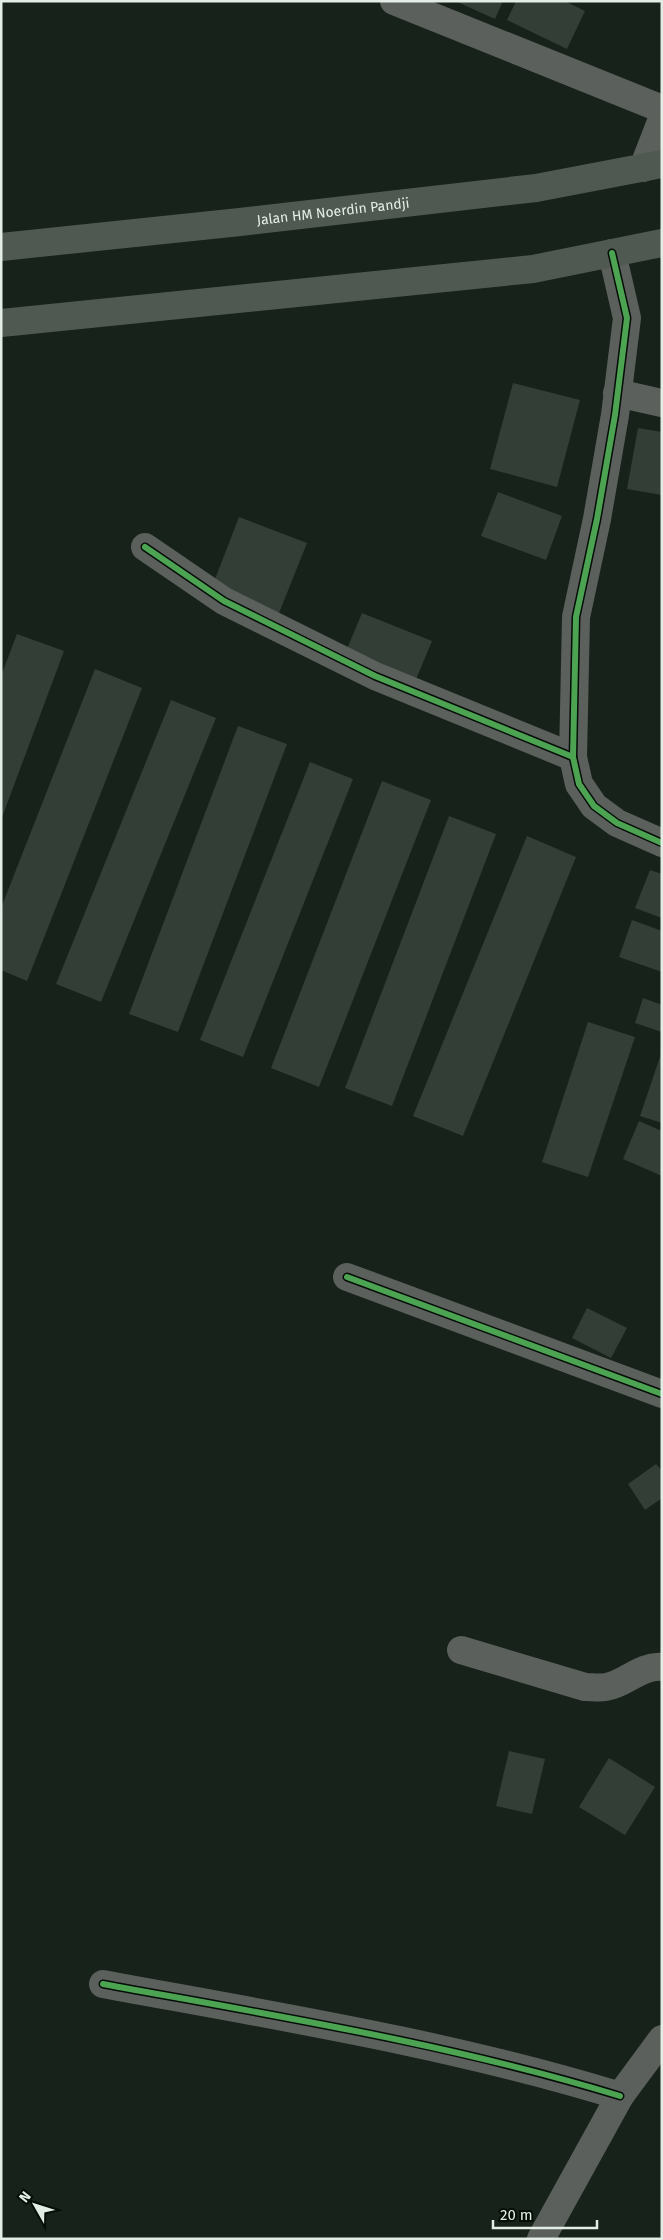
<svg xmlns="http://www.w3.org/2000/svg" width="663" height="2240" font-family="'Fira Sans',sans-serif">
<rect width="100%" height="100%" fill="#17221a"/>
<!-- building -->
<g fill="#333e36">
<path d="M 455,1 L 503,1 L 495,19 Z"/>
<path d="M 516,1 L 565,1 L 585,11 L 567,49 L 507,20 Z"/>
<path d="M 513,383 L 580,400 L 557,487 L 490,469 Z"/>
<path d="M 638,428 L 662,432 L 662,495 L 627,489 Z"/>
<path d="M 498,492 L 562,516 L 546,560 L 481,536 Z"/>
<path d="M 239,517 L 307,543 L 279,613 L 212,587 Z"/>
<path d="M 362,613 L 432,641 L 414,684 L 344,656 Z"/>
<path d="M 17,634 L 64,651 L 1,820 L 1,676 Z"/>
<path d="M 95,669 L 142,688 L 27,981 L 1,970 L 1,908 Z"/>
<path d="M 171,700 L 216,718 L 101,1002 L 56,984 Z"/>
<path d="M 238,726 L 287,744 L 178,1032 L 129,1014 Z"/>
<path d="M 310,762 L 353,779 L 243,1057 L 200,1040 Z"/>
<path d="M 382,781 L 431,800 L 319,1087 L 271,1068 Z"/>
<path d="M 449,816 L 496,834 L 392,1106 L 345,1088 Z"/>
<path d="M 527,836 L 576,857 L 463,1136 L 413,1116 Z"/>
<path d="M 650,870 L 662,874 L 662,918 L 635,908 Z"/>
<path d="M 632,920 L 662,931 L 662,972 L 619,957 Z"/>
<path d="M 643,998 L 662,1005 L 662,1032 L 635,1023 Z"/>
<path d="M 588,1022 L 635,1037 L 588,1177 L 542,1162 Z"/>
<path d="M 661,1054 L 662,1054 L 662,1123 L 640,1116 Z"/>
<path d="M 639,1121 L 662,1131 L 662,1176 L 623,1159 Z"/>
<path d="M 587,1308 L 627,1328 L 611,1358 L 572,1338 Z"/>
<path d="M 656,1464 L 662,1471 L 662,1498 L 645,1510 L 628,1484 Z"/>
<path d="M 509,1751 L 545,1759 L 532,1814 L 496,1806 Z"/>
<path d="M 609,1758 L 655,1787 L 625,1835 L 579,1807 Z"/>
</g>
<g fill="none" stroke-linecap="round" stroke-linejoin="round">
<!-- minor -->
<g stroke="#5c605d" stroke-width="28">
<path d="M 394,1 L 662,109"/>
<path d="M 643,168 L 662,119"/>
<path d="M 612,253 L 627,318 L 615,415 L 597,519 L 576,617 L 573,757 L 579,784 L 594,806 L 617,823 L 662,843"/>
<path d="M 617,393 L 662,403"/>
<path d="M 145,547 L 224,601 L 375,676 L 573,757"/>
<path d="M 347,1277 L 662,1394"/>
<path d="M 461,1650 L 585,1687 C 592,1687 599,1688 606,1687 C 626,1684 640,1665 662,1667"/>
<path d="M 103,1984 C 276,2016 451,2044 620,2096"/>
<path d="M 541,2239 L 620,2096 L 662,2039"/>
</g>
<!-- major -->
<g stroke="#505852" stroke-width="28">
<path id="s1" d="M 1,247 L 240,222 L 536,188 L 662,164"/>
<path d="M 1,323 L 533,269 L 662,243"/>
</g>
<defs>
<g id="cycleway">
<path d="M 612,253 L 627,318 L 615,415 L 597,519 L 576,617 L 573,757 L 579,784 L 594,806 L 617,823 L 662,843"/>
<path d="M 145,547 L 224,601 L 375,676 L 573,757"/>
<path d="M 347,1277 L 662,1394"/>
<path d="M 103,1984 C 276,2016 451,2044 620,2096"/>
</g>
</defs>
<!-- cycleway casing -->
<use href="#cycleway" stroke="#050d07" stroke-width="9"/>
<!-- cycleway -->
<use href="#cycleway" stroke="#4ca352" stroke-width="6"/>
</g>
<g text-anchor="middle" stroke-width="5" stroke-linejoin="round" paint-order="stroke">
<!-- street labels -->
<g font-size="14" fill="#e2eee5" stroke="#050d07">
<text dy="5" stroke="none"><textPath href="#s1" startOffset="334">Jalan HM Noerdin Pandji</textPath></text>
</g>
</g>
<!-- border -->
<rect width="663" height="2240" fill="none" stroke="#e2eee5" stroke-width="5"/>
<!-- north arrow -->
<g transform="translate(35 2205) rotate(309)" stroke="#050d07" stroke-width="4" paint-order="stroke">
<path d="M0-4L9 19L0 12L-9 19Z" fill="#e2eee5"/>
<text y="-8" font-size="14" font-weight="bold" text-anchor="middle" fill="#e2eee5">N</text>
</g>
<!-- scale -->
<path d="M493 2220v8h104v-8" fill="none" stroke="#e2eee5" stroke-width="2.5"/>
<text x="500" y="2220" font-size="15" fill="#e2eee5" stroke="#050d07" stroke-width="4" paint-order="stroke">20 m</text>
</svg>
